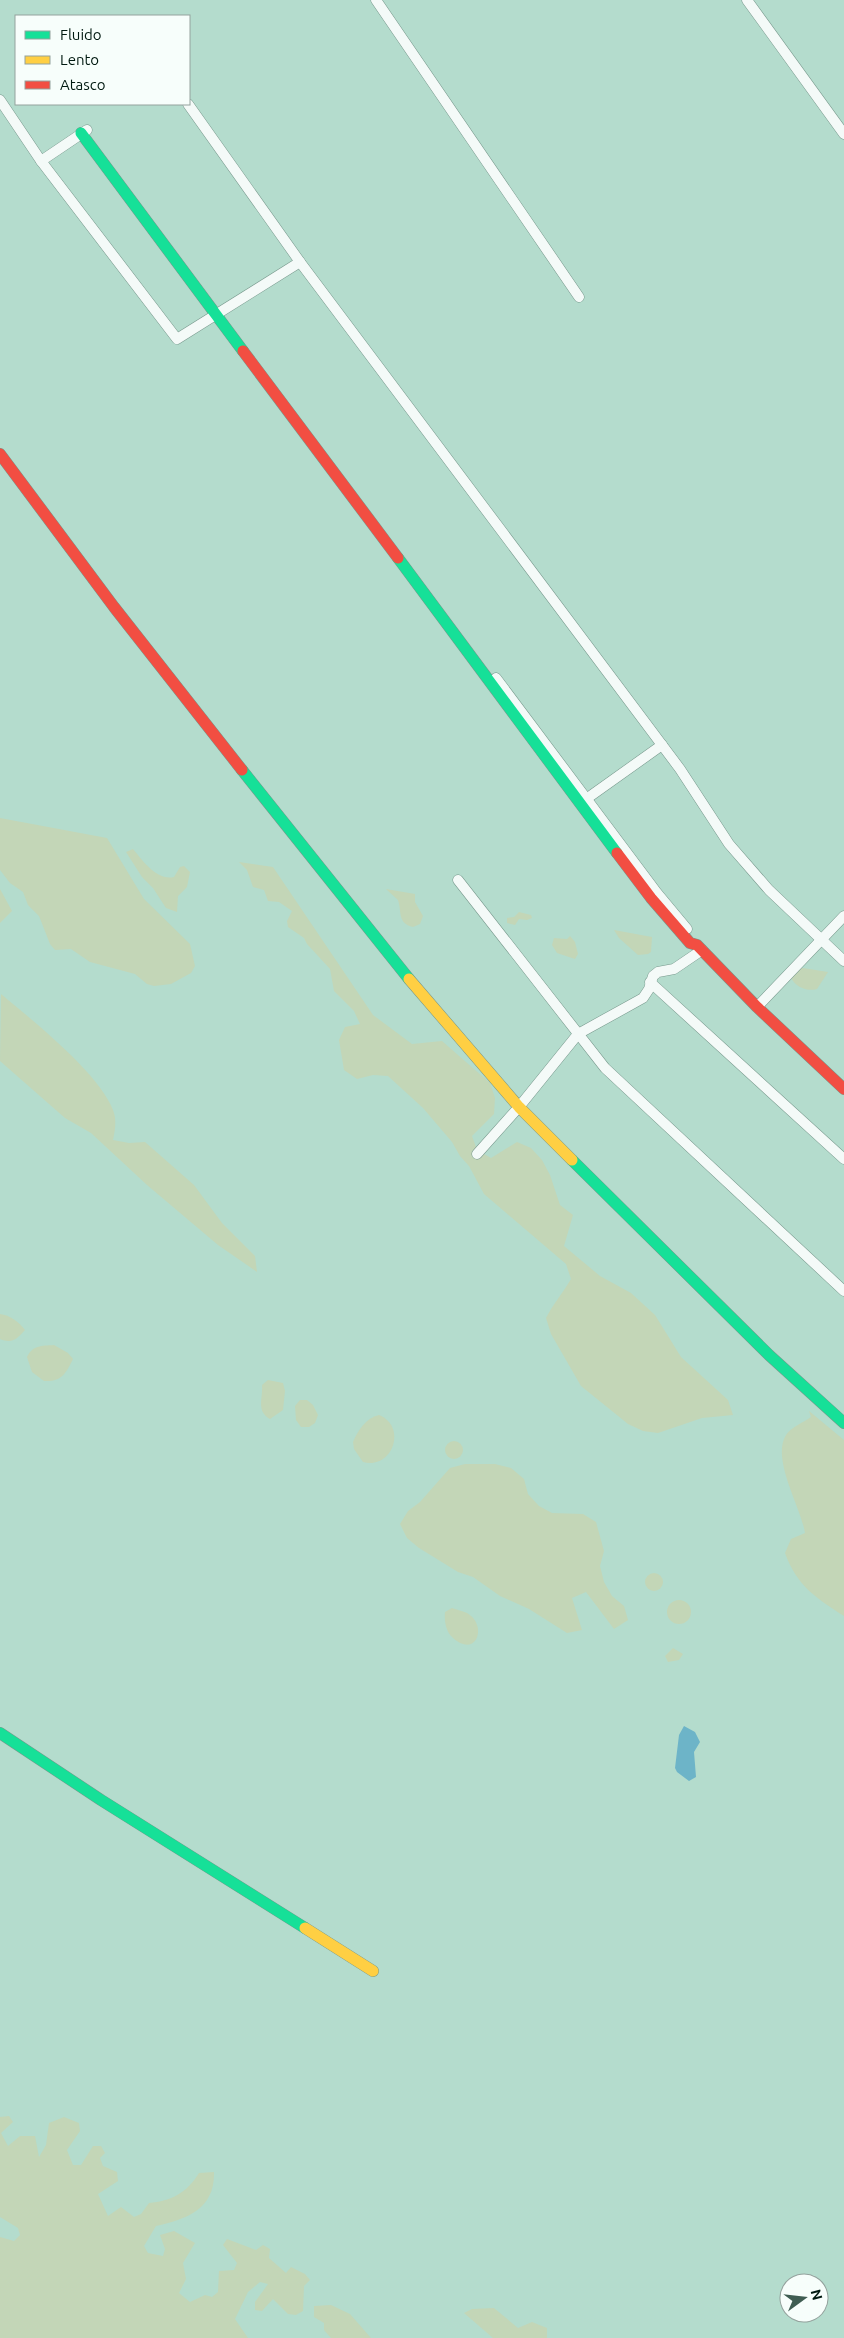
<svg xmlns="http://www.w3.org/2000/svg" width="844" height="2338" font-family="Ubuntu,sans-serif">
<rect width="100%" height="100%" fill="#b4dccd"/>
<!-- green -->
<g fill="#c3d6b7">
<path d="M 0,818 L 107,838 L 144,899 L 190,944 L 195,966 L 191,973 L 171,984 L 154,986 L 147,984 L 135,974 L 90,962 L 71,949 L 55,950 L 50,944 L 39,916 L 28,905 L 23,892 L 10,883 L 0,870 Z"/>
<path d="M 133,849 C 142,860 157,881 174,877 L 180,867 L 184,866 L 190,872 L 187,887 L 178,896 L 177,912 L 166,908 L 153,888 L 142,877 L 126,852 Z"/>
<path d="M 239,862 L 273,867 L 373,1015 L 412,1044 L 442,1041 L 490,1083 L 495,1098 L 494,1114 L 472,1136 L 477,1150 L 491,1158 L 517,1142 L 531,1148 L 542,1160 L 550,1175 L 560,1205 L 573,1215 L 564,1246 L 600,1276 L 631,1293 L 655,1315 L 681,1357 L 728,1400 L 733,1415 L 702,1418 L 658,1433 L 643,1431 L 628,1424 L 581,1386 L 551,1334 L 546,1318 C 553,1304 563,1293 571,1279 L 566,1264 L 484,1194 L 469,1166 L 460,1156 L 452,1142 L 423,1108 L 388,1076 L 373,1075 L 357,1079 L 344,1070 L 339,1040 L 345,1027 L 360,1024 L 354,1011 L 334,991 L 330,969 L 307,944 L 304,938 L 288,927 L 287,921 L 292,911 L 279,902 L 268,901 L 264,890 L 253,887 L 247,870 Z"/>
<path d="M 0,889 L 12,911 L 0,923 Z"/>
<path d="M 386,889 L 415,894 L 415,902 L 423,916 L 420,924 L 413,927 C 397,923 402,912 398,900 Z"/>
<path d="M 519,912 L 531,915 L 532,918 L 527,920 L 519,919 L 515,925 L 507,923 L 507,918 L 514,917 Z"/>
<path d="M 614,930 L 652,937 L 651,952 L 648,954 L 638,955 L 619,938 Z"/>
<path d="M 570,936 L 575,942 L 578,954 L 575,959 L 557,953 L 552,945 L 554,938 L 567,939 Z"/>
<path d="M 803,968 L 828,972 L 817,989 C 807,992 796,987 791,978 L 796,969 Z"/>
<path d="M 1,994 C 32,1020 99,1073 113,1110 C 117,1120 115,1130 113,1140 L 129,1143 L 145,1142 L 194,1185 L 222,1223 L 255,1256 L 257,1272 L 218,1245 L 147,1185 L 91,1133 L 65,1118 L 0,1061 Z"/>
<path d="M 0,1314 C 10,1315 19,1322 25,1330 C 17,1339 12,1344 0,1339 Z"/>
<path d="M 54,1345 L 68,1353 L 73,1359 C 66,1373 62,1382 44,1381 L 32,1372 L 27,1357 C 33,1345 41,1346 54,1345 Z"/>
<path d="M 268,1380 L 283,1383 L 285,1391 L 283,1410 L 270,1419 C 256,1411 263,1399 262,1385 Z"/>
<path d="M 300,1400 L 307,1400 L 313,1405 L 318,1415 L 315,1423 L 309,1427 L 301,1427 L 296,1420 L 295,1406 Z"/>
<path d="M 809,1411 L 844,1440 L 844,1616 C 816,1598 797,1586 785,1553 L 791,1539 L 805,1533 C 801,1507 771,1459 786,1435 C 790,1428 804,1422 811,1417 Z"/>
<path d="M 379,1415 C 408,1427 392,1470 363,1462 L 354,1449 L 353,1442 C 358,1430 366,1418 379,1415 Z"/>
<circle cx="454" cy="1450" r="9"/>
<path d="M 465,1464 L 495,1464 L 511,1468 L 524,1479 L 528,1494 L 539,1506 L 552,1513 L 583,1514 L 596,1522 L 604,1551 L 600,1566 L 604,1582 L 612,1596 L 624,1606 L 628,1620 L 614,1629 L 586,1592 L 572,1598 L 582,1630 L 567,1633 L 529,1609 L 500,1596 L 473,1577 L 458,1572 L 419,1548 L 407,1538 L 400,1524 L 408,1511 L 420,1502 L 450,1468 Z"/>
<circle cx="654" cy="1582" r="9"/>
<circle cx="679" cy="1612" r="12"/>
<path d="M 452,1608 C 457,1610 463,1611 467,1613 C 488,1625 477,1659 453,1638 C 446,1632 444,1621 445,1612 Z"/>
<path d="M 673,1648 L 683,1654 L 679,1660 L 668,1662 L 665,1656 Z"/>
<path d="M 9,2116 L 13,2122 L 1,2133 L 8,2146 L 20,2136 L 35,2136 L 39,2157 L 46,2145 L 49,2123 L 64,2117 L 79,2123 L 80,2131 L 67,2150 L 73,2165 L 81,2165 L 93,2146 L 101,2146 L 105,2153 L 100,2158 L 103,2166 L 117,2172 L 118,2181 L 98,2194 L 108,2216 L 121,2207 L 134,2217 L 141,2214 L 149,2203 C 171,2201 187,2193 199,2173 L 214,2172 C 215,2209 187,2219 156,2226 L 144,2246 L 148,2253 L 163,2256 L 165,2249 L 160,2235 L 174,2231 L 195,2243 L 183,2263 L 186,2279 L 179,2293 L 190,2302 L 205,2295 L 212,2297 L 218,2292 L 219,2271 L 234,2270 L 237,2263 L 223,2245 L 227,2239 L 256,2250 L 263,2245 L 270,2249 L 269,2258 L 286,2273 L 291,2267 L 305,2274 L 310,2280 L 304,2286 L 303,2311 L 296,2315 L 288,2314 L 273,2299 L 262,2311 L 255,2310 L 255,2302 L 268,2284 L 260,2282 L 248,2292 L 235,2319 L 248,2338 L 0,2338 L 0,2237 L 14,2241 L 20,2235 L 18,2228 L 0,2217 L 0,2117 Z"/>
<path d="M 331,2305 L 350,2314 L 371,2338 L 331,2338 L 324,2330 L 324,2323 L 314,2317 L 314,2306 Z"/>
<path d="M 494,2308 L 518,2328 L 532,2322 L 547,2328 L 547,2338 L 493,2338 L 464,2313 L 472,2309 Z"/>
</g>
<!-- water -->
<path fill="#6db4c8" d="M 684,1726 L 695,1732 L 700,1742 L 694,1752 L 696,1777 L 689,1781 L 677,1772 L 675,1768 L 679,1735 Z"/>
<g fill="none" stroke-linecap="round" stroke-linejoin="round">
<defs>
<g id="street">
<path d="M 376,0 L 579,297"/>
<path d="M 747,0 L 844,134"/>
<path d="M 0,100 L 41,161 L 177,339 L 300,262"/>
<path d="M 188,104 L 300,262 L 680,769 L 729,844 L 769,890 L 844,961"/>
<path d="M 41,161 L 87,130"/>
<path d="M 496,678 L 657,893 L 687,929"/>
<path d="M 582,802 L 662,745"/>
<path d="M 458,880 L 605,1068 L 844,1291"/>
<path d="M 650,982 L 844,1159"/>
<path d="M 757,1007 L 844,916"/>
<path d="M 477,1154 L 519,1107 L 578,1034 L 643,998 L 649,989 L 653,976 L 658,972 L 674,969 L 702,950"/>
</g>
<g id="fast">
<path d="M 81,133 L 243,351"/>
<path d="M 398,558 L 617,853"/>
<path d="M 242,770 L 409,979"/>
<path d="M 572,1160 L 769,1355 L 844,1423"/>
<path d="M 0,1733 L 101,1800 L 305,1928"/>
</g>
<g id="slow">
<path d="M 409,979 L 519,1107 L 572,1160"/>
<path d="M 305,1928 L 373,1971"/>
</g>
<g id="jam">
<path d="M 243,351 L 398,558"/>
<path d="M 0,454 L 114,607 L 242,770"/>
<path d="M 617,853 L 651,898 L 690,943 L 697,945 L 757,1007 L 844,1089"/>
</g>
</defs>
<!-- street casing -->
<use href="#street" stroke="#77988c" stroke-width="11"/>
<!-- fast casing -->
<use href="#fast" stroke="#77988c" stroke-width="12"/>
<!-- slow casing -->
<use href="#slow" stroke="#77988c" stroke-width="12"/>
<!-- jam casing -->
<use href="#jam" stroke="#77988c" stroke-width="12"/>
<!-- street -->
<use href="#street" stroke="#f4faf8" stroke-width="10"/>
<!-- fast -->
<use href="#fast" stroke="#16e098" stroke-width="11"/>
<!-- slow -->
<use href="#slow" stroke="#ffcf43" stroke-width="11"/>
<!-- jam -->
<use href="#jam" stroke="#f24e42" stroke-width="11"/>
</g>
<!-- legend -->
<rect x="15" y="15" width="175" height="90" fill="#f7fefb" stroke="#94a29d"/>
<rect x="25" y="31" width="25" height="8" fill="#16e098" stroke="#94a29d"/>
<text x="60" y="40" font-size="15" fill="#001910">Fluido</text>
<rect x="25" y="56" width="25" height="8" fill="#ffcf43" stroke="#94a29d"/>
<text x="60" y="65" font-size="15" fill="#001910">Lento</text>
<rect x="25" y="81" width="25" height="8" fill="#f24e42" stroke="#94a29d"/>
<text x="60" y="90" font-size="15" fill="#001910">Atasco</text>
<!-- north arrow -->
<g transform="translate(804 2298) rotate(75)"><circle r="24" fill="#f7fefb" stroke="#94a29d"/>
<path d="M0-4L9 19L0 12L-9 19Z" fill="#3f5d52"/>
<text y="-8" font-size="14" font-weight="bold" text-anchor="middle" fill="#001910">N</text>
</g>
</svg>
